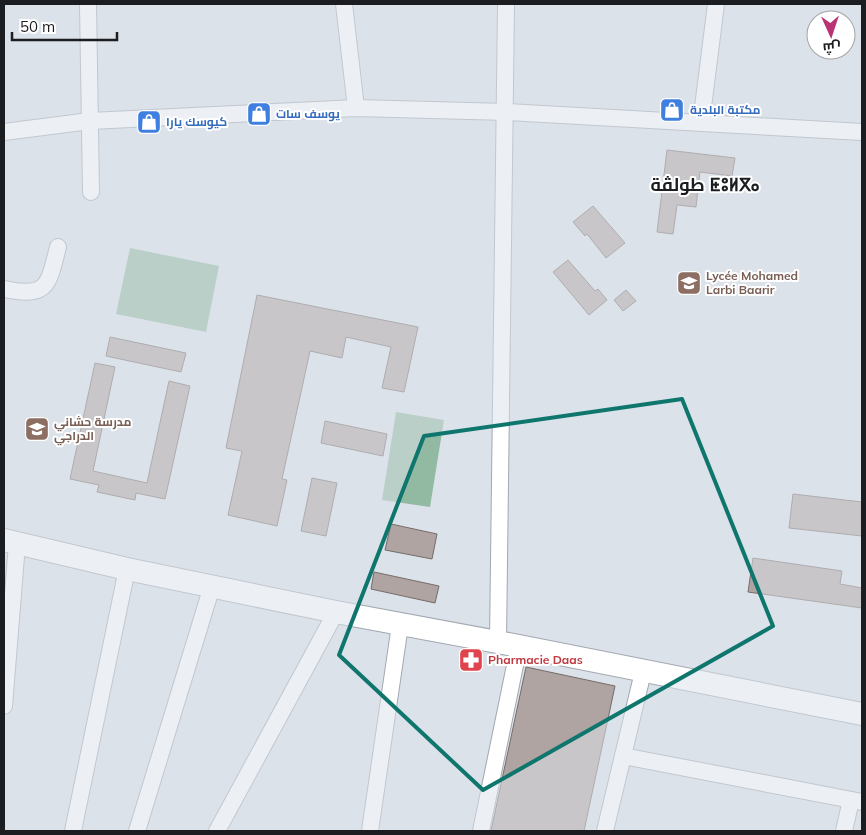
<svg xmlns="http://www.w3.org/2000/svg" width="866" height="835" font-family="Mulish,Cairo,'Noto Sans Tifinagh',sans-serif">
<rect width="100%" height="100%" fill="#dce2ea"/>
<!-- green -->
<g fill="#92b9a2">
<path d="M 130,248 L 219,266 L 206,332 L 116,314 Z"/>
<path d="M 396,412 L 444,420 L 430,507 L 382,500 Z"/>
</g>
<!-- building -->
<g fill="#afa4a1" stroke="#756c69">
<path d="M 667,150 L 735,158 L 732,176 L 700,172 L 696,207 L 677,205 L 673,234 L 657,232 Z"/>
<path d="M 593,206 L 625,243 L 606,258 L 587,234 L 585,236 L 573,222 Z"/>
<path d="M 568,260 L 595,291 L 598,289 L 607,300 L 589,315 L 553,272 Z"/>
<path d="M 626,290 L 636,301 L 623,311 L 614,300 Z"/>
<path d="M 257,295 L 418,327 L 404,392 L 382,388 L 391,347 L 346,337 L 342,358 L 310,351 L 282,479 L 287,480 L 277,526 L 228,515 L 242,451 L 226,448 Z"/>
<path d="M 110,337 L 186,353 L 181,372 L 106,356 Z"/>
<path d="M 95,363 L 115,367 L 93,471 L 147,483 L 169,381 L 190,386 L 165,499 L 136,493 L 135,500 L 97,492 L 99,485 L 70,479 Z"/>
<path d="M 325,421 L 387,434 L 383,456 L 321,443 Z"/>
<path d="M 312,478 L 337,483 L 326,536 L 301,531 Z"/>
<path d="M 793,494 L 862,502 L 862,536 L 789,528 Z"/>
<path d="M 391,524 L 437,534 L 432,559 L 385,550 Z"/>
<path d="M 753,558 L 842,571 L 840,584 L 862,588 L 862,608 L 748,592 Z"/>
<path d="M 374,572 L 439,586 L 435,603 L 371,589 Z"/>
<path d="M 526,667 L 615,686 L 584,831 L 491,831 Z"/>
</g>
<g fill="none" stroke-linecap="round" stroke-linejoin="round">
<defs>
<g id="street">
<path d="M 88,4 L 91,192"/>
<path d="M 344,4 L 356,108"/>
<path d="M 701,123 L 716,4"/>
<path d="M 4,132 L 90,121 L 356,108 L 507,112 L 862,132"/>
<path d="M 4,289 C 48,298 48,286 58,247"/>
<path d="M 498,642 L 506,4"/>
<path d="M 4,706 L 17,544"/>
<path d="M 623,756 L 862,802"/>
<path d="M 73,831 L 127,569"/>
<path d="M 137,831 L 212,586"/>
<path d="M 217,831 L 336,612"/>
<path d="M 370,831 L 400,625"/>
<path d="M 481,831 L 519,646"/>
<path d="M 605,831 L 643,672"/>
<path d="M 844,831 L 851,800"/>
</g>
<path id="secondary" d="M 4,540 L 127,569 L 336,612 L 519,646 L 862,714"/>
</defs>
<!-- street casing -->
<use href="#street" stroke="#a2a8b0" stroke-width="18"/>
<!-- secondary casing -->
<use href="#secondary" stroke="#a2a8b0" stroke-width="24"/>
<!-- street -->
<use href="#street" stroke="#fff" stroke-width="16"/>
<!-- secondary -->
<use href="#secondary" stroke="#fff" stroke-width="22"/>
</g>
<!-- marked area -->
<path d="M0 0H866V835H0ZM 682,399 L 773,626 L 483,790 L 339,655 L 424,436 Z" fill="#dce2ea" fill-opacity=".55" fill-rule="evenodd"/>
<path fill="none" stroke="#0f766e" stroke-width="4" stroke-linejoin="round" d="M 682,399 L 773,626 L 483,790 L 339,655 L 424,436 Z"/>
<!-- icons -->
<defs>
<symbol id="shop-square" viewBox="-11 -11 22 22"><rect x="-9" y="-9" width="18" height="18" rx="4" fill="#3f7fe0" stroke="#fff"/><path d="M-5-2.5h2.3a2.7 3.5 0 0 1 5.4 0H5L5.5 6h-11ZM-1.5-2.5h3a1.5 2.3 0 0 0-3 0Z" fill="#fff"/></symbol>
<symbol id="school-square" viewBox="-11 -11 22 22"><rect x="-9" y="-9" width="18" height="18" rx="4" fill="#8d6e63" stroke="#fff"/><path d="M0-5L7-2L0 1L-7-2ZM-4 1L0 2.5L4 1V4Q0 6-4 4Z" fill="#fff"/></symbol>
<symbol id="pharmacy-square" viewBox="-11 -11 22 22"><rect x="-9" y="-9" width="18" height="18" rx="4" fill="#e0444e" stroke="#fff"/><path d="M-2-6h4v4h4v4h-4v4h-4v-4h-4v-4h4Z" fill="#fff"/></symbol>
</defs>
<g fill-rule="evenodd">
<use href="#shop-square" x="658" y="96" width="28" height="28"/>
<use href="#shop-square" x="245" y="100" width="28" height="28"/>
<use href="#shop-square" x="135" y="108" width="28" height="28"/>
<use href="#school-square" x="675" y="269" width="28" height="28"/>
<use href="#school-square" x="23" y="415" width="28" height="28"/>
<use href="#pharmacy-square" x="457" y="646" width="28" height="28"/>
</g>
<g text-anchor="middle" stroke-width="4" stroke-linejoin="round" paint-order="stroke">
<!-- shop labels -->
<g font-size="12" font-weight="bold" fill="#366cbe" stroke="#fff" text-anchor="start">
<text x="690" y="114">مكتبة البلدية</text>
<text x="276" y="118">يوسف سات</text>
<text x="166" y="126">كيوسك يارا</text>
</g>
<!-- education labels -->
<g font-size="12" font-weight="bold" fill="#785e54" stroke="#fff" text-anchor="start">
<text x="706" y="280">Lycée Mohamed<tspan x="706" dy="14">Larbi Baarir</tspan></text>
<text x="54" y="426">مدرسة حشاني<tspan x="54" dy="14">الدراجي</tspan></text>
</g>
<!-- health labels -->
<g font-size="12" font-weight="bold" fill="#be3a42" stroke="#fff" text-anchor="start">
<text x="488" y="664">Pharmacie Daas</text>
</g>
<!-- district labels -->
<g font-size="18" font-weight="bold" fill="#1b1d20" stroke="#fff">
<text x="705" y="191">طولڤة ⵟⵓⵍⴳⴰ</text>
</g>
</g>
<!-- border -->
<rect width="866" height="835" fill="none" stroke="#1b1d20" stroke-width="10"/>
<!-- north arrow -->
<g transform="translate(831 35) rotate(177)"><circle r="24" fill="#ffffff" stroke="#a4a5a6"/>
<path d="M0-4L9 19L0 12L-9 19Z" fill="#ba3375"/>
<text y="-8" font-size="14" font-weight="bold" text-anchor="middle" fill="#1b1d20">ش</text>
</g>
<!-- scale -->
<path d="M12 32v8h105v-8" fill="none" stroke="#1b1d20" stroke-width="2.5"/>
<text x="20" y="32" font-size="15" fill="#1b1d20" stroke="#ffffff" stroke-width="4" paint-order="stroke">50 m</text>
</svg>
